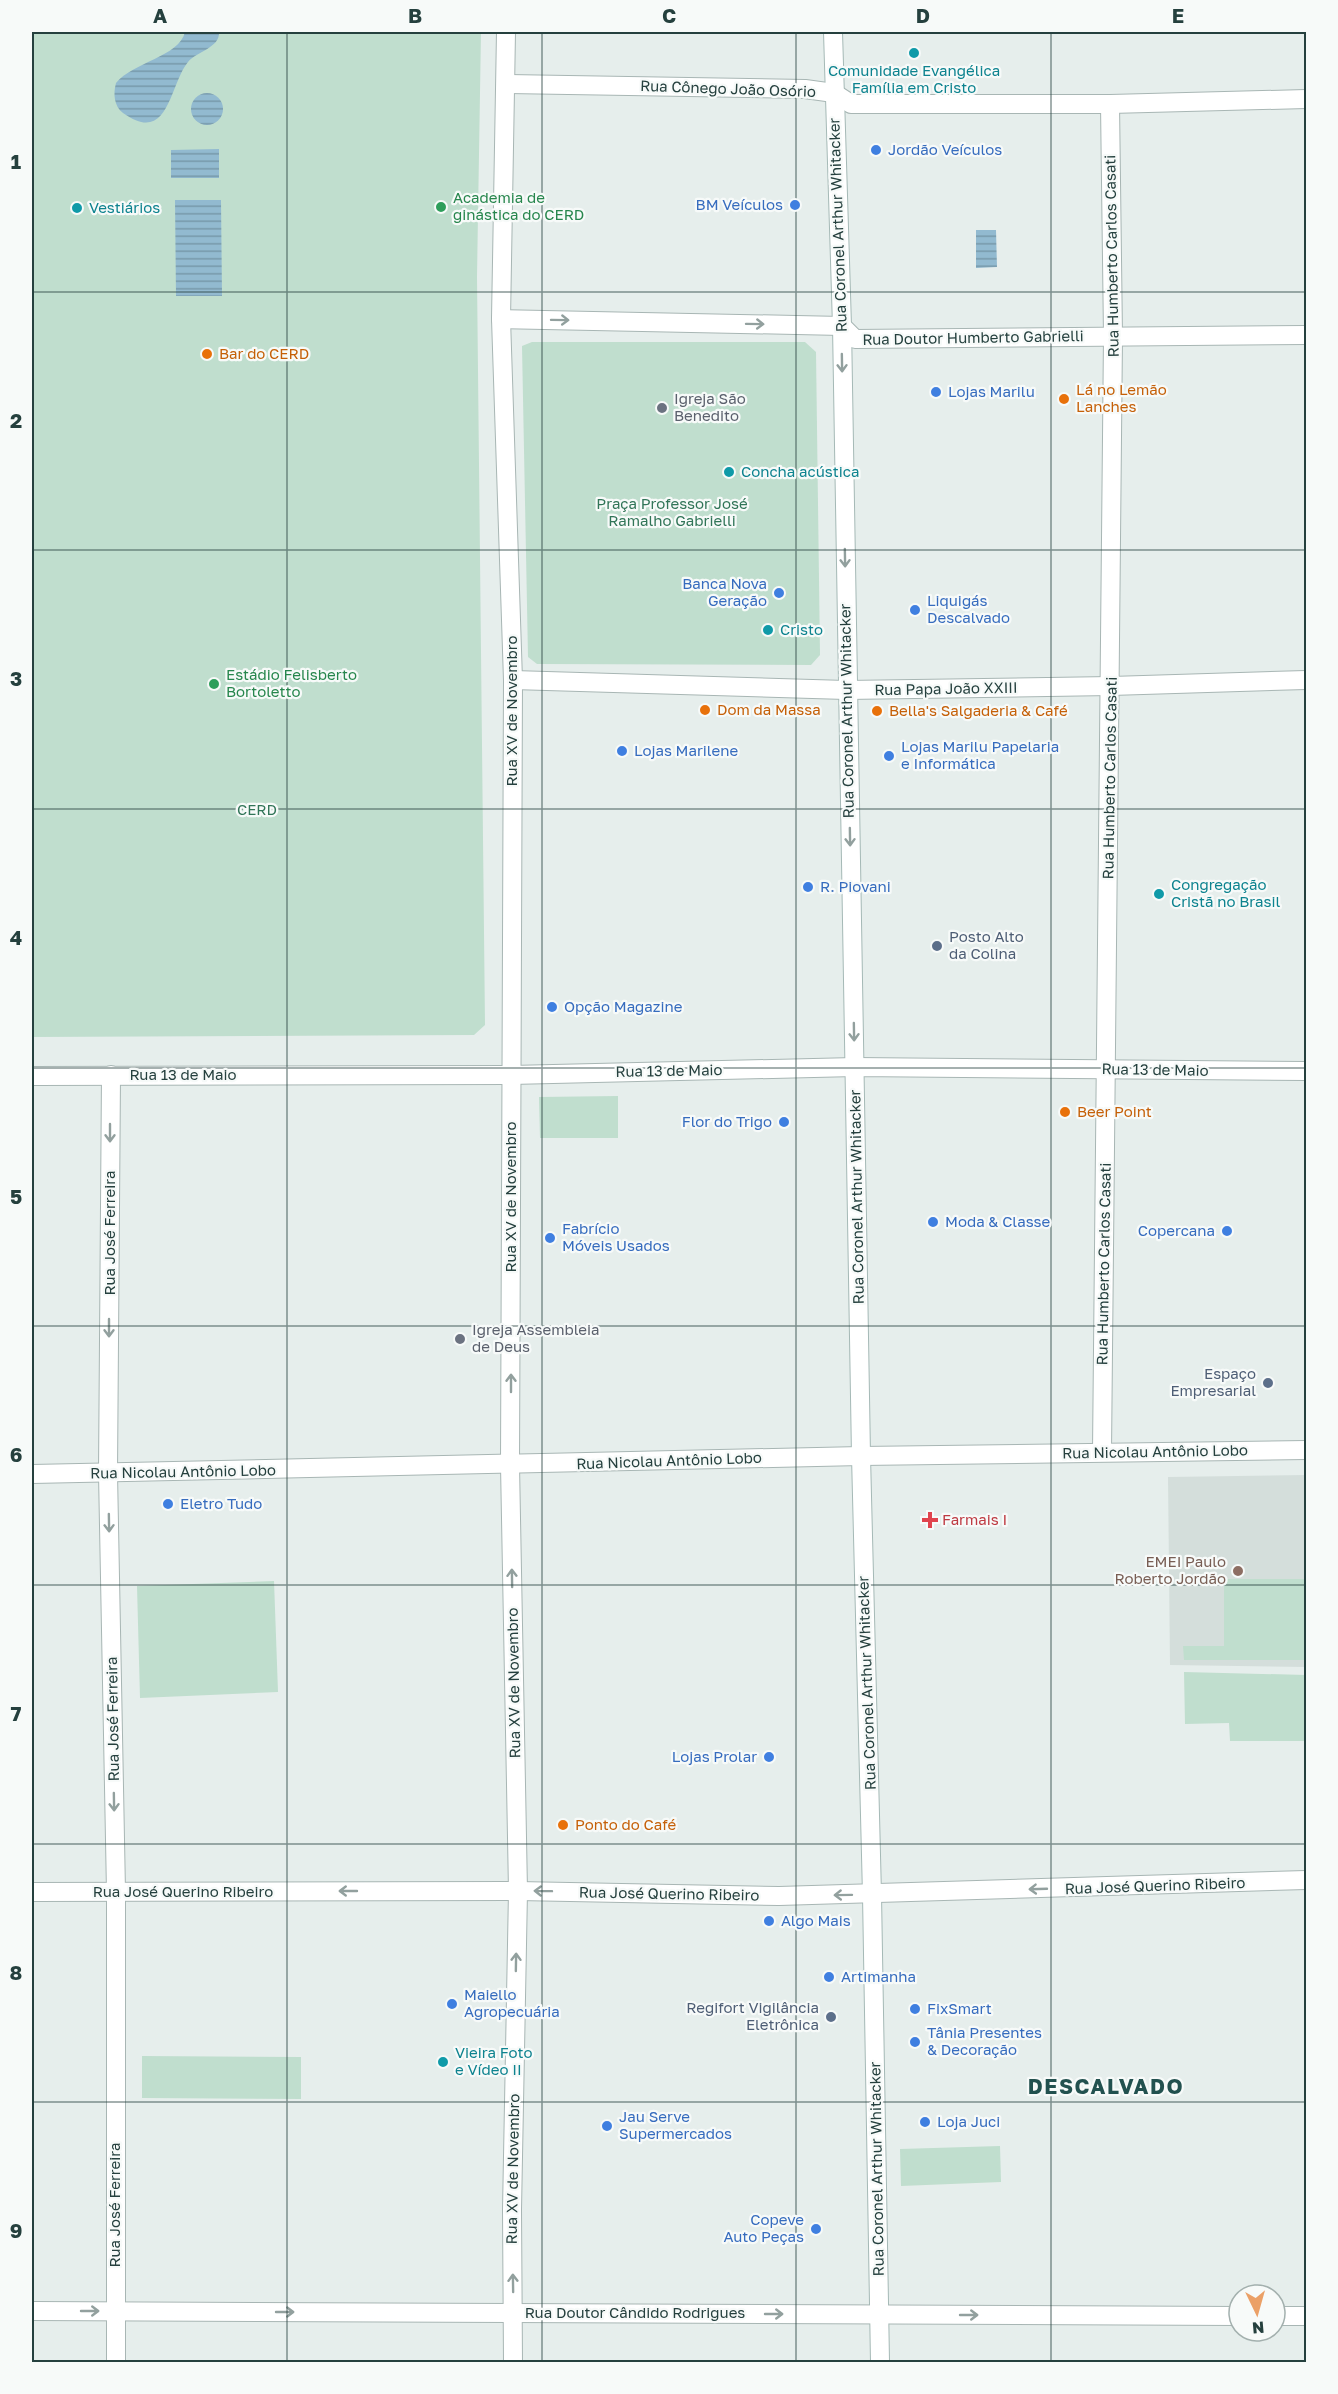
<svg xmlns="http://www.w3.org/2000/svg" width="1338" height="2394" font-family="'Golos Text',sans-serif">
<defs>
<pattern id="water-rules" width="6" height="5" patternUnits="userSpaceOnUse" patternTransform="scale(1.5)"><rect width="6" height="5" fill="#92bad0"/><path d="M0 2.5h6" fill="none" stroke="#79a"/></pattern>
</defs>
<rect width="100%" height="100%" fill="#e6eeec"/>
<!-- built -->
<path fill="#d4dedb" d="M 1306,1475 L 1306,1667 L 1170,1665 L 1168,1477 Z"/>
<!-- green -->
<g fill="#c0dece">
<path d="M 32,32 L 481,32 L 477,277 L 485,1025 L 474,1035 L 32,1037 Z"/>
<path d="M 532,342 L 805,342 L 816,352 L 820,655 L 811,665 L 537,664 L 528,657 L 522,346 Z"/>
<path d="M 618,1096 L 618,1138 L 540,1138 L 539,1097 Z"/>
<path d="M 1224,1579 L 1306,1579 L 1306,1660 L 1184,1660 L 1183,1646 L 1224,1646 Z"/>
<path d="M 274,1581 L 278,1692 L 140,1698 L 137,1586 Z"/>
<path d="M 1184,1672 L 1306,1675 L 1306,1741 L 1230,1741 L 1229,1723 L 1185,1724 Z"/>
<path d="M 142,2056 L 301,2057 L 301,2099 L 142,2098 Z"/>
<path d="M 1000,2146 L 1001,2182 L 901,2186 L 900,2149 Z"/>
</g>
<!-- water -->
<g fill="url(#water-rules)">
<path d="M 185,32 L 219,32 C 220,48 197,51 188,62 C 169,85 169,146 123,113 C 114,106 113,94 116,83 C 133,62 179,57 185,32 Z"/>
<circle cx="207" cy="109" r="16"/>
<path d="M 219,149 L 219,178 L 171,178 L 171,150 Z"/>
<path d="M 175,200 L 221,200 L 222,296 L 176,296 Z"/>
<path d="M 996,230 L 997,267 L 976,268 L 976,230 Z"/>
</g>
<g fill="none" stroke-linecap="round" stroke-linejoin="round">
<defs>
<g id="minor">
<path d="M 506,32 L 501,319 L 513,680 L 510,1465 L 518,1891 L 512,2210 L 513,2362"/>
<path d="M 506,84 L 805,89 L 834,93 L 851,104 L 1110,104 L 1306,99"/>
<path d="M 501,319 L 842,326 L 855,339 L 1306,335"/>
<path d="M 513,680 L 846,690 L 1111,686 L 1306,680"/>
<path d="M 111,1075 L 108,1473 L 116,1892 L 116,2362"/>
<path d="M 32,1076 L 511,1075 L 855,1067 L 1306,1071"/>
<path d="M 1102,1452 L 1113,336 L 1110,104"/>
<path d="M 32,1474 L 861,1456 L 1306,1450"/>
<path d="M 32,1892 L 518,1891 L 779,1896 L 1306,1880"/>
<path d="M 32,2311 L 1239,2316"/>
<path d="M 1275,2316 L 1306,2316"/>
</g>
<path id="secondary" d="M 833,32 L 842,326 L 861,1456 L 872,1895 L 880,2362"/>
</defs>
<!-- minor casing -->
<use href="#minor" stroke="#a8b6b4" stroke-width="20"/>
<!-- secondary casing -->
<use href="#secondary" stroke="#a5b9b6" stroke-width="20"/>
<!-- minor -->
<use href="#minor" stroke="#fff" stroke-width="18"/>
<!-- secondary -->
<use href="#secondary" stroke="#fff" stroke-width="18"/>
</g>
<!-- one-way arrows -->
<defs><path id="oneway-shaft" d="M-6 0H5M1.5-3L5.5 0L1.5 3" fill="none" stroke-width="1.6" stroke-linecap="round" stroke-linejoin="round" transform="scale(1.5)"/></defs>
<g stroke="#92a09e">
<use href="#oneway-shaft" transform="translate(560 320) rotate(1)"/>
<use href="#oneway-shaft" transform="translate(755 324) rotate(1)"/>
<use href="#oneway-shaft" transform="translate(842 363) rotate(89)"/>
<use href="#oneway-shaft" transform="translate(845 558) rotate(89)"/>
<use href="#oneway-shaft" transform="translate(850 837) rotate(89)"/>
<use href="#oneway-shaft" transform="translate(854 1032) rotate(89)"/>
<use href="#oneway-shaft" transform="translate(110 1133) rotate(90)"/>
<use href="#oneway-shaft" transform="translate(109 1328) rotate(90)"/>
<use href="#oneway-shaft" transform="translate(511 1383) rotate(-90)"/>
<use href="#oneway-shaft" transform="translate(109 1523) rotate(89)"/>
<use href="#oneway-shaft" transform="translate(512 1578) rotate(-91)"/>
<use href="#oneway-shaft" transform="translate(114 1802) rotate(89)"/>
<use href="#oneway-shaft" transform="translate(1038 1889) rotate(178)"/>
<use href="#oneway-shaft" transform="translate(348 1891) rotate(180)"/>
<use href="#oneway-shaft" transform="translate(543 1891) rotate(-179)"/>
<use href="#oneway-shaft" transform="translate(843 1895) rotate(179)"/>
<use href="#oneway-shaft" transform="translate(516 1962) rotate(-89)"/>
<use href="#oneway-shaft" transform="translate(513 2283) rotate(-91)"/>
<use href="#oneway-shaft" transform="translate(90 2311)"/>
<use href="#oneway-shaft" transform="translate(285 2312)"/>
<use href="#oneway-shaft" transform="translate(774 2314)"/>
<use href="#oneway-shaft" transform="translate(969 2315)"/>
</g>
<!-- grid -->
<path fill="none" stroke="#25403e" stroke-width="1.5" stroke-opacity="0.55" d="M 287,32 L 287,2362M 542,32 L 542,2362M 796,32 L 796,2362M 1051,32 L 1051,2362M 32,292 L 1306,292M 32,550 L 1306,550M 32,809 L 1306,809M 32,1068 L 1306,1068M 32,1326 L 1306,1326M 32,1585 L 1306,1585M 32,1844 L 1306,1844M 32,2102 L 1306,2102"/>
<!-- markers -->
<g fill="#0f9aa8" stroke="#f7faf9" stroke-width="2">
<circle cx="914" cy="53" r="6"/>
<circle cx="77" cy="208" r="6"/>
<circle cx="729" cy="472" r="6"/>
<circle cx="768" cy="630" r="6"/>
<circle cx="1159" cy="894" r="6"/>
<circle cx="443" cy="2062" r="6"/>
</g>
<g fill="#3f7fe0" stroke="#f7faf9" stroke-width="2">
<circle cx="876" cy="150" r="6"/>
<circle cx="795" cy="205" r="6"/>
<circle cx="936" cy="392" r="6"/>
<circle cx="779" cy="593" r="6"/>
<circle cx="915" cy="610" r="6"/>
<circle cx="622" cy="751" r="6"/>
<circle cx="889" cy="756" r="6"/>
<circle cx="808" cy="887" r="6"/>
<circle cx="552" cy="1007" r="6"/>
<circle cx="784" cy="1122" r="6"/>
<circle cx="933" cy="1222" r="6"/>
<circle cx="1227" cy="1231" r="6"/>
<circle cx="550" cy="1238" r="6"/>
<circle cx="168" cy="1504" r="6"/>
<circle cx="769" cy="1757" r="6"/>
<circle cx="769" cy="1921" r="6"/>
<circle cx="829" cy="1977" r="6"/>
<circle cx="452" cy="2004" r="6"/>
<circle cx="915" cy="2009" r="6"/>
<circle cx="915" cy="2042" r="6"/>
<circle cx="925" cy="2122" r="6"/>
<circle cx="607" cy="2126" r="6"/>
<circle cx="816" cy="2229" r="6"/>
</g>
<g fill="#2e9e5b" stroke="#f7faf9" stroke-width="2">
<circle cx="441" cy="207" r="6"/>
<circle cx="214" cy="684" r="6"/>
</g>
<g fill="#e8710a" stroke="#f7faf9" stroke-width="2">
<circle cx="207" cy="354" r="6"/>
<circle cx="1064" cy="399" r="6"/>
<circle cx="705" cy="710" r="6"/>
<circle cx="877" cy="711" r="6"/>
<circle cx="1065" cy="1112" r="6"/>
<circle cx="563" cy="1825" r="6"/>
</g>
<g fill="#6b7280" stroke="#f7faf9" stroke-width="2">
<circle cx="662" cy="408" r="6"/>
<circle cx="460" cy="1339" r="6"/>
</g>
<g fill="#5c6f8a" stroke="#f7faf9" stroke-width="2">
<circle cx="937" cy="946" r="6"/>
<circle cx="1268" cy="1383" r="6"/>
<circle cx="831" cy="2017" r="6"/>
</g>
<path fill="#e0444e" stroke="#f7faf9" stroke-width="2" d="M927 1511h6v6h6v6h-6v6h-6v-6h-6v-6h6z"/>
<circle fill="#8d6e63" stroke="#f7faf9" stroke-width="2" cx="1238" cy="1571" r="6"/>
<g text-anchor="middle" stroke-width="4.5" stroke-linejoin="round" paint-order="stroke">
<!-- culture labels -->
<g font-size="15" fill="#0d838f" stroke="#f7faf9" text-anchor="start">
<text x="914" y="76" text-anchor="middle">Comunidade Evangélica<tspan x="914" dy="17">Família em Cristo</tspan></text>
<text x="89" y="213">Vestiários</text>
<text x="741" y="477">Concha acústica</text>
<text x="780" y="635">Cristo</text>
<text x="1171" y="890">Congregação<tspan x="1171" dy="17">Cristã no Brasil</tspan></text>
<text x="455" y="2058">Vieira Foto<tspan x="455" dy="17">e Vídeo II</tspan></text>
</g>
<!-- street labels -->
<g font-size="15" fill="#25403e" stroke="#f7faf9">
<text transform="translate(728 89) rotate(2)" y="5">Rua Cônego João Osório</text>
<text transform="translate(838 225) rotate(-92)" y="5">Rua Coronel Arthur Whitacker</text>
<text transform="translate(1112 256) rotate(-91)" y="5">Rua Humberto Carlos Casati</text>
<text transform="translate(973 338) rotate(-1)" y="5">Rua Doutor Humberto Gabrielli</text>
<text transform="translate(946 689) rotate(-1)" y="5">Rua Papa João XXIII</text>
<text transform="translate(512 711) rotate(-90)" y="5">Rua XV de Novembro</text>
<text transform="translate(847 711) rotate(-91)" y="5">Rua Coronel Arthur Whitacker</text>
<text transform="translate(1110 778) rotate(-89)" y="5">Rua Humberto Carlos Casati</text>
<text transform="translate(1155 1070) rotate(1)" y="5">Rua 13 de Maio</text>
<text transform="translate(669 1071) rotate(-1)" y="5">Rua 13 de Maio</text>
<text x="183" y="1080">Rua 13 de Maio</text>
<text transform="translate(511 1197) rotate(-90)" y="5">Rua XV de Novembro</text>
<text transform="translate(857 1197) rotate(-91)" y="5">Rua Coronel Arthur Whitacker</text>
<text transform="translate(110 1233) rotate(-90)" y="5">Rua José Ferreira</text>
<text transform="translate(1104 1264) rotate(-89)" y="5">Rua Humberto Carlos Casati</text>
<text transform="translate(1155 1452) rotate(-1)" y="5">Rua Nicolau Antônio Lobo</text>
<text transform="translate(669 1461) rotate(-2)" y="5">Rua Nicolau Antônio Lobo</text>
<text transform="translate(183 1472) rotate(-1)" y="5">Rua Nicolau Antônio Lobo</text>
<text transform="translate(514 1683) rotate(-91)" y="5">Rua XV de Novembro</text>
<text transform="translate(867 1683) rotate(-92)" y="5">Rua Coronel Arthur Whitacker</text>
<text transform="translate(113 1719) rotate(-91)" y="5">Rua José Ferreira</text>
<text transform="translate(1155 1886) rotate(-2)" y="5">Rua José Querino Ribeiro</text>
<text x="183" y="1897">Rua José Querino Ribeiro</text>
<text transform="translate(669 1894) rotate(1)" y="5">Rua José Querino Ribeiro</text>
<text transform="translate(513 2169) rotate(-89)" y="5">Rua XV de Novembro</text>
<text transform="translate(877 2169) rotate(-91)" y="5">Rua Coronel Arthur Whitacker</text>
<text transform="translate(115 2205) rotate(-90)" y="5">Rua José Ferreira</text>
<text x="635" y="2318">Rua Doutor Cândido Rodrigues</text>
</g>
<!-- shop labels -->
<g font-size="15" fill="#366cbe" stroke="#f7faf9" text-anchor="start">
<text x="888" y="155">Jordão Veículos</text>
<text x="783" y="210" text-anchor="end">BM Veículos</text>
<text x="948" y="397">Lojas Marilu</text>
<text x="767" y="589" text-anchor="end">Banca Nova<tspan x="767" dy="17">Geração</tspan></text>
<text x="927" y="606">Liquigás<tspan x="927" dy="17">Descalvado</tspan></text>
<text x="901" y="752">Lojas Marilu Papelaria<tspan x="901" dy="17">e Informática</tspan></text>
<text x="634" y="756">Lojas Marilene</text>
<text x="820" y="892">R. Piovani</text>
<text x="564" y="1012">Opção Magazine</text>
<text x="772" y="1127" text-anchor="end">Flor do Trigo</text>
<text x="945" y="1227">Moda &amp; Classe</text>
<text x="562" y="1234">Fabrício<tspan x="562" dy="17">Móveis Usados</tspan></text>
<text x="1215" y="1236" text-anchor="end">Copercana</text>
<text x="180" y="1509">Eletro Tudo</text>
<text x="757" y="1762" text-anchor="end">Lojas Prolar</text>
<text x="781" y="1926">Algo Mais</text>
<text x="841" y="1982">Artimanha</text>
<text x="464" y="2000">Maiello<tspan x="464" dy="17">Agropecuária</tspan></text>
<text x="927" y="2014">FixSmart</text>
<text x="927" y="2038">Tânia Presentes<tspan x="927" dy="17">&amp; Decoração</tspan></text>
<text x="619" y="2122">Jau Serve<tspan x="619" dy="17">Supermercados</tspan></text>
<text x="937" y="2127">Loja Juci</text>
<text x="804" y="2225" text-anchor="end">Copeve<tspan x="804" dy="17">Auto Peças</tspan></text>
</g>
<!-- leisure labels -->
<g font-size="15" fill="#27864d" stroke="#f7faf9" text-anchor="start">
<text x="453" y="203">Academia de<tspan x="453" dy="17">ginástica do CERD</tspan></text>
<text x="226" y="680">Estádio Felisberto<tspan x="226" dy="17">Bortoletto</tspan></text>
</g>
<!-- food labels -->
<g font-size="15" fill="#c56008" stroke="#f7faf9" text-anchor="start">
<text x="219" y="359">Bar do CERD</text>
<text x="1076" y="395">Lá no Lemão<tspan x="1076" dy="17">Lanches</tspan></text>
<text x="717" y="715">Dom da Massa</text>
<text x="889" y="716">Bella's Salgaderia &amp; Café</text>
<text x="1077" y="1117">Beer Point</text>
<text x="575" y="1830">Ponto do Café</text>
</g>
<!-- worship labels -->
<g font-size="15" fill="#5b616d" stroke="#f7faf9" text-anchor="start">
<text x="674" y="404">Igreja São<tspan x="674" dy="17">Benedito</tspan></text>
<text x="472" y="1335">Igreja Assembleia<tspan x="472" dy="17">de Deus</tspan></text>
</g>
<!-- park labels -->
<g font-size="15" fill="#317558" stroke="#f7faf9">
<text x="672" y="509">Praça Professor José<tspan x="672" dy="17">Ramalho Gabrielli</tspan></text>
<text x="257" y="815">CERD</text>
</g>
<!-- service labels -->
<g font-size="15" fill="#4e5e75" stroke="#f7faf9" text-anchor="end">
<text x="949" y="942" text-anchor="start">Posto Alto<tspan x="949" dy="17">da Colina</tspan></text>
<text x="1256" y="1379">Espaço<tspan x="1256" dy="17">Empresarial</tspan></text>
<text x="819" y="2013">Regifort Vigilância<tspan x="819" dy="17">Eletrônica</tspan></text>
</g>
<!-- health labels -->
<g font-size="15" fill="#be3a42" stroke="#f7faf9" text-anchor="start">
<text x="942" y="1525">Farmais I</text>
</g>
<!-- education labels -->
<g font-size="15" fill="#785e54" stroke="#f7faf9" text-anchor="end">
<text x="1226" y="1567">EMEI Paulo<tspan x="1226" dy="17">Roberto Jordão</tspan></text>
</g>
<!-- district labels -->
<g font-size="21" font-weight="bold" letter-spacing="1.5" fill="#22514f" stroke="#f7faf9">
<text x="1106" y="2094">DESCALVADO</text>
</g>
</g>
<!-- border -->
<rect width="1338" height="2394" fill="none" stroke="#f7faf9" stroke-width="66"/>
<!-- north arrow -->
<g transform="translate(1257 2313) rotate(175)"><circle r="28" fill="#f7faf9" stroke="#a3b0ae" stroke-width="1.5"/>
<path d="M0-4.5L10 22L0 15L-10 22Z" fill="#eba067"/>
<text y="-9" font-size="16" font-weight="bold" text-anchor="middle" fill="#25403e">N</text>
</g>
<rect x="33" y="33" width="1272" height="2328" fill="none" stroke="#25403e" stroke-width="2"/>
<g font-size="20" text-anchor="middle" font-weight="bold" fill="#25403e">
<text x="160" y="23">A</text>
<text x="415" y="23">B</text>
<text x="669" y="23">C</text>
<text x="923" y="23">D</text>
<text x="1178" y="23">E</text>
<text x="16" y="169">1</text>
<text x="16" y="428">2</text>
<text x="16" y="686">3</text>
<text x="16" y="945">4</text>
<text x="16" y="1204">5</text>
<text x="16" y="1462">6</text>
<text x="16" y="1721">7</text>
<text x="16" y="1980">8</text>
<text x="16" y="2238">9</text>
</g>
</svg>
